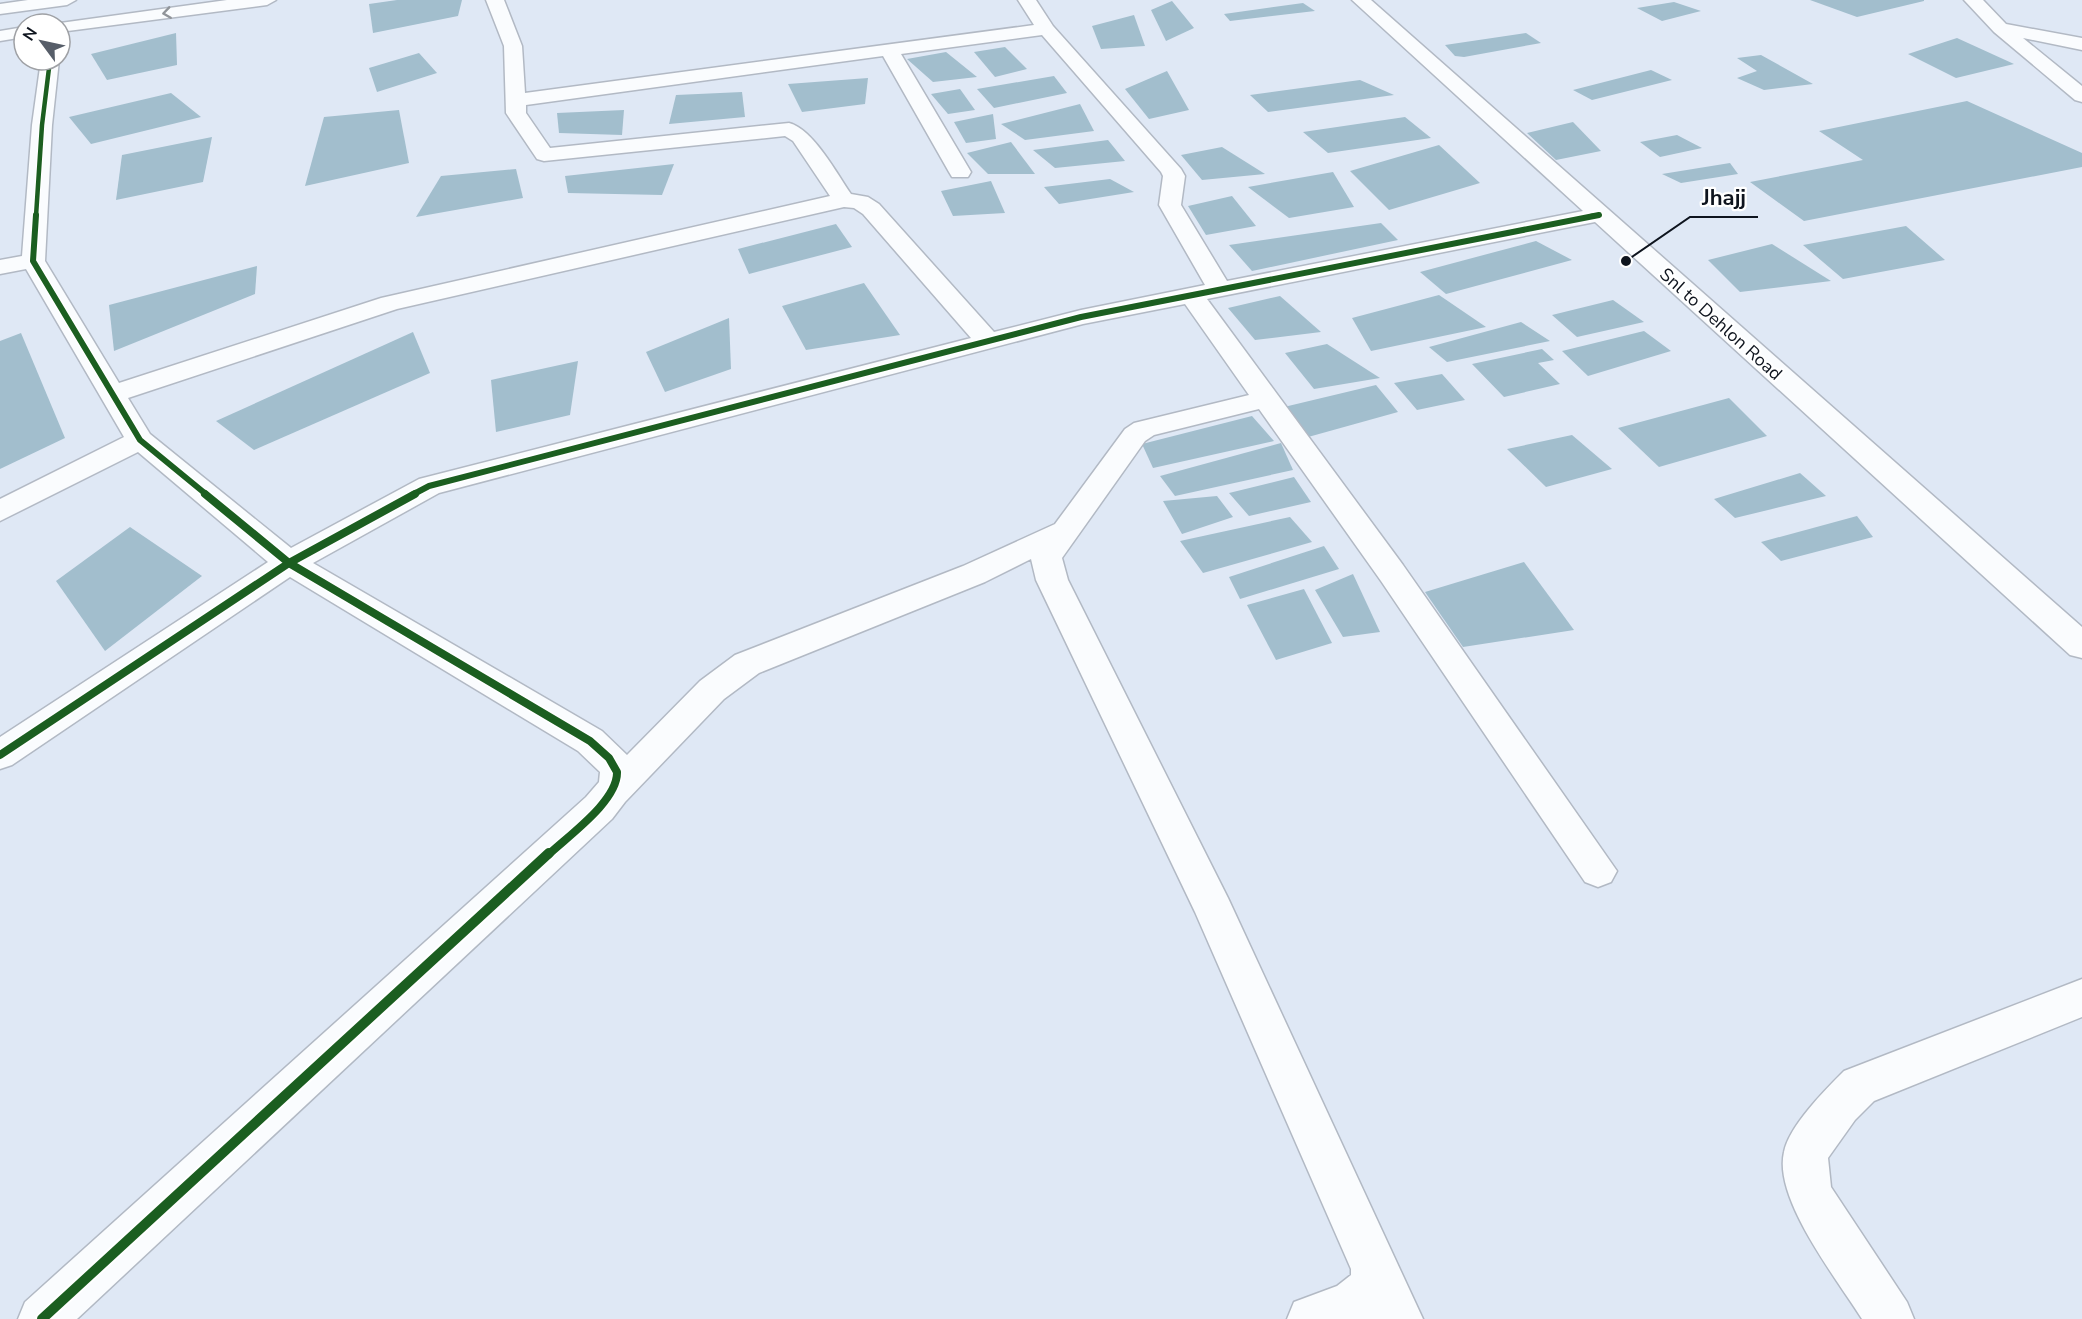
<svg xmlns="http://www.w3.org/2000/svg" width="2082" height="1319" font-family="'Nunito Sans',sans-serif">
<rect width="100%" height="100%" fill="#dfe8f5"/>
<!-- building -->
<g fill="#a2becd">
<path d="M 397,0 L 462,0 L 458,16 L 373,33 L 369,4 Z"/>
<path d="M 1810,0 L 1924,0 L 1924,1 L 1857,17 Z"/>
<path d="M 1172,1 L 1194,28 L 1166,41 L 1151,10 Z"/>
<path d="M 1674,2 L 1701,11 L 1662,21 L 1637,8 Z"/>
<path d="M 1303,3 L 1315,11 L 1230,21 L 1224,14 Z"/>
<path d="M 1134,15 L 1145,46 L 1101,49 L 1092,26 Z"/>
<path d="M 176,33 L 177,65 L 107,80 L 91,54 Z"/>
<path d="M 1526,33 L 1541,43 L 1464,57 L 1455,56 L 1445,45 Z"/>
<path d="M 1957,38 L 2014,64 L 1956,78 L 1908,54 Z"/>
<path d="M 1005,47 L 1027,69 L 995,77 L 974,52 Z"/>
<path d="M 946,52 L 977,77 L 933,82 L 907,59 Z"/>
<path d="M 419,53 L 437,73 L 377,92 L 369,68 Z"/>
<path d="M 1761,55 L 1813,84 L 1764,90 L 1737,78 L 1757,71 L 1737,58 Z"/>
<path d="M 1651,70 L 1672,80 L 1592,100 L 1573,90 Z"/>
<path d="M 1167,71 L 1189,110 L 1149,119 L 1125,89 Z"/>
<path d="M 1054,76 L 1067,93 L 994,108 L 977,89 Z"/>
<path d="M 868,78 L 865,104 L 802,112 L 788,84 Z"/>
<path d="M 1360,80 L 1394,95 L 1268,112 L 1250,95 Z"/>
<path d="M 960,89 L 975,110 L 948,114 L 931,94 Z"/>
<path d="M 742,92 L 745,117 L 669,124 L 676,95 Z"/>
<path d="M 171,93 L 201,117 L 91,144 L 69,117 Z"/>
<path d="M 1967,101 L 2082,153 L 2082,167 L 1804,221 L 1750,182 L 1863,160 L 1819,131 Z"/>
<path d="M 1080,104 L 1094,131 L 1025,140 L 1001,124 Z"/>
<path d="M 399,110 L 409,163 L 305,186 L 324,117 Z"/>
<path d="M 624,110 L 622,135 L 559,133 L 557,113 Z"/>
<path d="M 993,114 L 996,139 L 966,143 L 954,122 Z"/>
<path d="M 1405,117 L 1431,138 L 1328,153 L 1303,132 Z"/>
<path d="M 1573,122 L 1601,151 L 1556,160 L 1527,133 Z"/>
<path d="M 1677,135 L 1702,148 L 1660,157 L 1640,142 Z"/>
<path d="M 212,137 L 203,182 L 116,200 L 122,155 Z"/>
<path d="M 1108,140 L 1125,161 L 1055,168 L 1033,150 Z"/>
<path d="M 1011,142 L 1035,174 L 988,174 L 967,153 Z"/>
<path d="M 1439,145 L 1480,183 L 1389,210 L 1350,171 Z"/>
<path d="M 1222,147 L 1265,174 L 1202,180 L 1181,155 Z"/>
<path d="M 1730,163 L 1738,174 L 1681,183 L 1662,174 Z"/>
<path d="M 674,164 L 662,195 L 568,193 L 565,176 Z"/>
<path d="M 516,169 L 523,198 L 416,217 L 441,176 Z"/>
<path d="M 1333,172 L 1354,207 L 1289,218 L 1248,187 Z"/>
<path d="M 1110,179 L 1134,192 L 1059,204 L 1044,187 Z"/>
<path d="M 991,181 L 1005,213 L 953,216 L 941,191 Z"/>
<path d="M 1232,196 L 1256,226 L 1206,235 L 1188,206 Z"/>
<path d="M 1381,223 L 1398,240 L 1252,271 L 1229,245 Z"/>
<path d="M 836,224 L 852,247 L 749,274 L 738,249 Z"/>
<path d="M 1906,226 L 1945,260 L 1843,279 L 1803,245 Z"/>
<path d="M 1536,241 L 1572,260 L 1446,294 L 1420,272 Z"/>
<path d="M 1772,244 L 1831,281 L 1740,292 L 1708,260 Z"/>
<path d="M 257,266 L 255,294 L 114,351 L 109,305 Z"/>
<path d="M 864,283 L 900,335 L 806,350 L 782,306 Z"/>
<path d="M 1439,295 L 1486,327 L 1371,351 L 1352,318 Z"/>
<path d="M 1280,296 L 1321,332 L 1255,340 L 1228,308 Z"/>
<path d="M 1613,300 L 1644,322 L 1577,337 L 1552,315 Z"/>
<path d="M 729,318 L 731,369 L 665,392 L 646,352 Z"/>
<path d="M 1521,322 L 1550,341 L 1447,362 L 1429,347 Z"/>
<path d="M 1644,331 L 1671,351 L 1588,376 L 1562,351 Z"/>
<path d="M 413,332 L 430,373 L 254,450 L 216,421 Z"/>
<path d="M 21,333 L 65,438 L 0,469 L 0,341 Z"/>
<path d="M 1327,344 L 1380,378 L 1314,389 L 1285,353 Z"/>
<path d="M 1542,349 L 1554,360 L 1538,363 L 1560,384 L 1504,397 L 1472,364 Z"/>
<path d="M 578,361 L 570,415 L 496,432 L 491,380 Z"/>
<path d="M 1442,374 L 1465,400 L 1417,410 L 1394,383 Z"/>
<path d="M 1376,385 L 1398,412 L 1301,439 L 1284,407 Z"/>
<path d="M 1729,398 L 1767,436 L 1659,467 L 1618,428 Z"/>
<path d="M 1252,416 L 1274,441 L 1153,468 L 1142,444 Z"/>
<path d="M 1572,435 L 1612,469 L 1546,487 L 1507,449 Z"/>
<path d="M 1281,443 L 1293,470 L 1175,496 L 1160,476 Z"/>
<path d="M 1800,473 L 1826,496 L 1735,518 L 1714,499 Z"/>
<path d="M 1294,477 L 1311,502 L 1249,516 L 1229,493 Z"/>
<path d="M 1217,496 L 1233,517 L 1182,534 L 1163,501 Z"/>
<path d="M 1857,516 L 1873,537 L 1781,561 L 1761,542 Z"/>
<path d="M 1290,517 L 1312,542 L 1203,573 L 1180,541 Z"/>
<path d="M 130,527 L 202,576 L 105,651 L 56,581 Z"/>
<path d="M 1324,546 L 1339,569 L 1240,599 L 1229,577 Z"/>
<path d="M 1524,562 L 1574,630 L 1463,647 L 1425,592 Z"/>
<path d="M 1353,574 L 1380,632 L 1343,637 L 1315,590 Z"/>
<path d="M 1304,589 L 1332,643 L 1276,660 L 1247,605 Z"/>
</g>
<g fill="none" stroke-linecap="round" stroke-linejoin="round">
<defs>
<g id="minor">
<path d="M 227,0 L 276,0 L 267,5 L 60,32 L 60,24 L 53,24 Z"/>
<path d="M 486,0 L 504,0 L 522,46 L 525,93 L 1034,25 L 1018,0 L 1036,0 L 1053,26 L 1181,169 L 1185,176 L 1181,205 L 1227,281 L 1583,211 L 1352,0 L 1371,0 L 2082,627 L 2082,658 L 2070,655 L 1595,222 L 1207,299 L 1403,565 L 1617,871 L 1611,882 L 1598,887 L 1585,882 L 1381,581 L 1259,409 L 1154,435 L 1145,441 L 1062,558 L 1068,580 L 1228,898 L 1423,1319 L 1287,1319 L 1294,1302 L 1337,1286 L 1351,1275 L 1351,1269 L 1195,912 L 1036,580 L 1031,559 L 985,582 L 759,673 L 724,699 L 625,802 L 612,819 L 77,1319 L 18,1319 L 25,1302 L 586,797 L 599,782 L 600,772 L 578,751 L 290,577 L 12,765 L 0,769 L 0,737 L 268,562 L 138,452 L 0,521 L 0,499 L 124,437 L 26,269 L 0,274 L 0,260 L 22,256 L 32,125 L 41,60 L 59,60 L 52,125 L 45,261 L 119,383 L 381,298 L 830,196 L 793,141 L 785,136 L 544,161 L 537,159 L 506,113 L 504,46 ZM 1042,35 L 1161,172 L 1163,176 L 1159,205 L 1205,285 L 1081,310 L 994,332 L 879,204 L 868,197 L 851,194 C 837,174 813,129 789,123 L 550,148 L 526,113 L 526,105 L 883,56 L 949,172 L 952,177 L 968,177 L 971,172 L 901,54 ZM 844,207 L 854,208 L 863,214 L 971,338 L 419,479 L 291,548 L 150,434 L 128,398 L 397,309 ZM 1185,304 L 1249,395 L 1134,423 L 1125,429 L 1055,524 L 963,566 L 735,655 L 700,681 L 627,755 L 602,731 L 313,563 L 439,493 L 1083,324 Z"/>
<path d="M 1964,0 L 1983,0 L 2006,24 L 2082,38 L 2082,50 L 2023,38 L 2082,86 L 2082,102 L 2075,100 L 1994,32 Z"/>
<path d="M 24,27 L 24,37 L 0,41 L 0,31 Z"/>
<path d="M 2082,979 L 2082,1017 L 1874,1101 L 1855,1120 L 1828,1158 L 1831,1187 L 1907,1302 L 1914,1319 L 1862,1319 C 1837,1279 1773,1199 1784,1152 C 1789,1126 1825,1090 1844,1071 Z"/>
</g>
<path id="highway" d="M 28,0 L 76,0 L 67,5 L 0,14 L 0,4 Z"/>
</defs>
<!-- minor casing -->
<use href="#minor" stroke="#b2b9c4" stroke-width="3"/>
<!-- highway casing -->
<use href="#highway" stroke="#b2b9c4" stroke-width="3"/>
<!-- minor -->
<use href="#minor" fill="#fafcfe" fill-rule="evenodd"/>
<!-- highway -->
<use href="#highway" fill="#fafcfe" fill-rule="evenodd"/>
<defs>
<g id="cycleway-far3">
<path d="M 36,216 L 42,125 L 50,60"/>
<path d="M 1591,216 L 1599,215"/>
</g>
<g id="cycleway-far2">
<path d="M 36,215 L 33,261 L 140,440 L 207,495"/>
<path d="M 412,495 L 429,486 L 1081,317 L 1599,215"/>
</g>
<g id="cycleway-far1">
<path d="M 205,494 L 289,563 L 590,741 L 609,758 L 617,772 C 618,801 568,836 548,855"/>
<path d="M 0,755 L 289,563 L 415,494"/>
</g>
<path id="cycleway" d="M 42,1319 L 549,853"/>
</defs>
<!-- cycleway-far3 casing -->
<use href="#cycleway-far3" stroke="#fff" stroke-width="7"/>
<!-- cycleway-far2 casing -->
<use href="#cycleway-far2" stroke="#fff" stroke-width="9"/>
<!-- cycleway-far1 casing -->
<use href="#cycleway-far1" stroke="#fff" stroke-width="11"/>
<!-- cycleway casing -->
<use href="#cycleway" stroke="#fff" stroke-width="14"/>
<!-- cycleway-far3 -->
<use href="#cycleway-far3" stroke="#1b5e20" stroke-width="4.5"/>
<!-- cycleway-far2 -->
<use href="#cycleway-far2" stroke="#1b5e20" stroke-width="6"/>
<!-- cycleway-far1 -->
<use href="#cycleway-far1" stroke="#1b5e20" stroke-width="8"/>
<!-- cycleway -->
<use href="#cycleway" stroke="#1b5e20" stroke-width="10"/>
</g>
<!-- one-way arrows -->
<defs><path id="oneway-chevron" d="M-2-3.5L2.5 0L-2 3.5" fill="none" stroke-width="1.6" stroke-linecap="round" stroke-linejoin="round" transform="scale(1.5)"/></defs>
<use stroke="#909499" href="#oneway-chevron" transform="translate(167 13) rotate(172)"/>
<g text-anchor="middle" stroke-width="4.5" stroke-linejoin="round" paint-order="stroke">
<!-- far-street labels -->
<g font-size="18" fill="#0e141e" stroke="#fff">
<text transform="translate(1721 324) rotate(42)" y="6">Snl to Dehlon Road</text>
</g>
</g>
<!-- callouts -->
<path fill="none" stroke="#0e141e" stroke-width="2" d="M1626 261L1690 217H1758"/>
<circle fill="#0e141e" stroke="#fff" stroke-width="2" cx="1626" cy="261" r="6"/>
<g font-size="22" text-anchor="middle" font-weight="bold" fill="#0e141e" stroke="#fff" stroke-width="4.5" stroke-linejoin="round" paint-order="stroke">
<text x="1724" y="205">Jhajj</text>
</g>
<!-- north arrow -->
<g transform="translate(42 42) rotate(303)"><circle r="28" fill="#ffffff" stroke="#9fa1a5" stroke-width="1.5"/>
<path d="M0-4.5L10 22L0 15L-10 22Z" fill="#575e69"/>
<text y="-9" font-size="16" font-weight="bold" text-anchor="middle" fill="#0e141e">N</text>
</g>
</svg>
